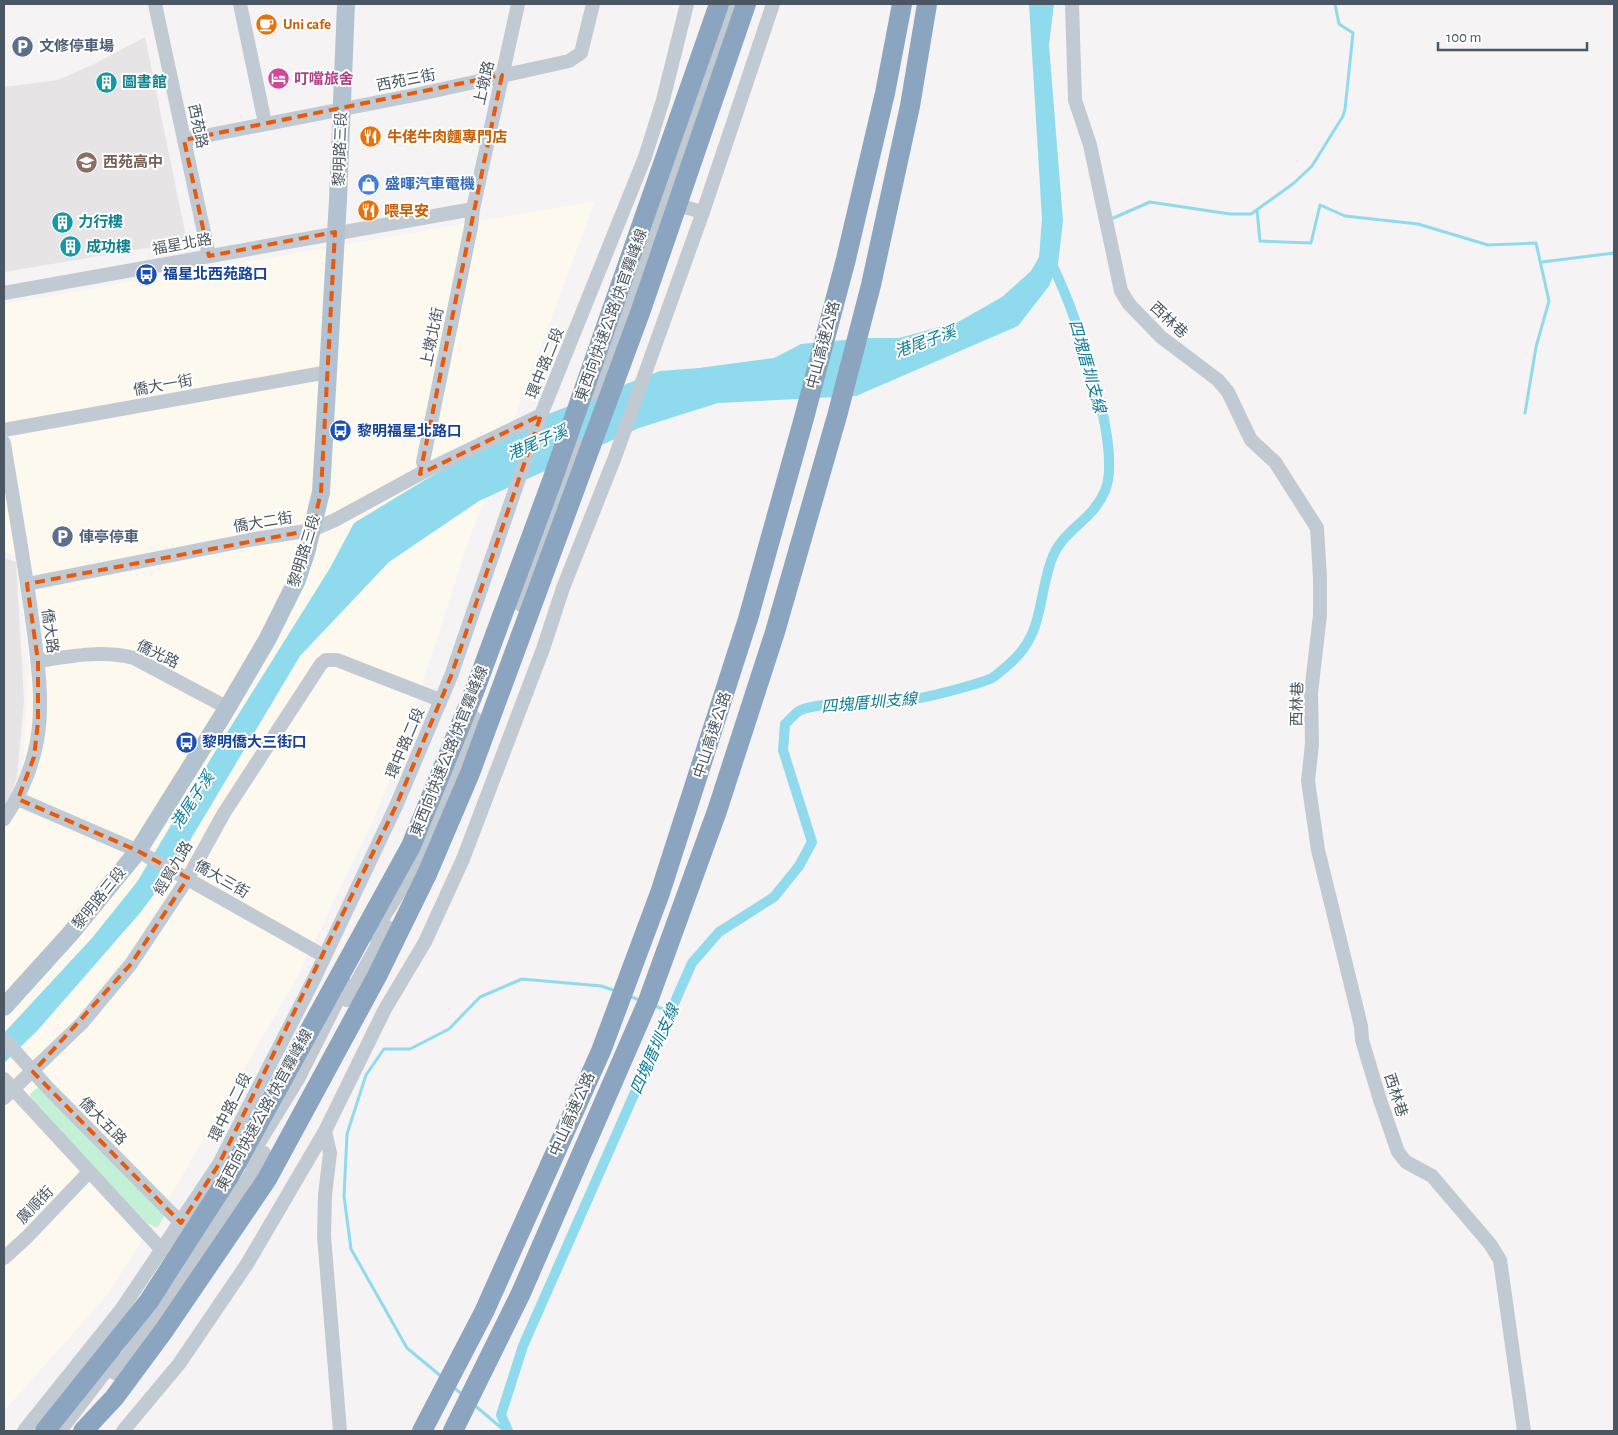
<svg xmlns="http://www.w3.org/2000/svg" width="1618" height="1435" font-family="'Alegreya Sans','Noto Sans TC',sans-serif">
<rect width="100%" height="100%" fill="#f5f3f3"/>
<!-- commercial -->
<path fill="#fdf9ef" d="M 595,201 L 469,540 L 398,758 L 375,816 L 300,972 L 168,1200 L 108,1294 L 4,1411 L 4,816 L 22,782 L 29,663 L 16,556 L 4,552 L 4,304 Z"/>
<!-- education -->
<g fill="#e6e4e5">
<path d="M 145,37 L 186,237 L 183,242 L 4,272 L 4,87 L 58,80 L 94,64 Z"/>
<path d="M 4,558 L 16,562 L 24,700 L 17,778 L 4,809 Z"/>
</g>
<!-- green -->
<path fill="#c3f1d5" d="M 39,1086 L 166,1213 L 157,1228 L 147,1223 L 32,1101 L 30,1094 Z"/>
<!-- water -->
<path fill="#90daee" d="M 1029,4 L 1054,4 L 1049,45 L 1063,221 L 1058,264 L 1049,286 L 1018,326 L 856,396 L 718,403 L 639,428 L 479,501 L 389,562 L 300,656 L 173,869 L 140,913 L 37,1031 L 4,1063 L 4,1033 L 92,938 L 137,882 L 213,755 L 330,568 L 354,523 L 509,429 L 660,371 L 699,368 L 774,358 L 801,344 L 866,338 L 899,338 L 958,322 L 1002,297 L 1031,271 L 1039,257 L 1042,219 Z"/>
<g fill="none" stroke-linecap="round" stroke-linejoin="round">
<!-- stream -->
<g stroke="#90daee" stroke-width="3">
<path d="M 1257,210 L 1260,241 L 1311,243 L 1320,205 L 1345,216 L 1418,224 L 1488,245 L 1536,243 L 1549,301 L 1536,347 L 1525,413"/>
<path d="M 1111,219 L 1150,202 L 1230,214 L 1251,214 L 1294,183 L 1312,166 L 1343,116 L 1345,109 L 1353,33 L 1339,24 L 1335,4"/>
<path d="M 1542,262 L 1614,253"/>
<path d="M 629,996 L 642,1001"/>
<path d="M 655,1006 L 670,1012"/>
<path d="M 442,1377 L 407,1348 L 351,1249 L 344,1196 L 347,1134 L 366,1075 L 384,1049 L 410,1049 L 449,1029 L 480,997 L 522,979 L 601,986 L 616,991"/>
<path d="M 452,1386 L 463,1395"/>
<path d="M 473,1404 L 505,1431"/>
</g>
<!-- canal -->
<path stroke="#90daee" stroke-width="10" d="M 508,1431 L 501,1415 L 523,1346 L 692,963 L 719,932 L 774,897 L 799,866 L 812,842 L 783,750 L 785,724 C 790,720 794,714 799,711 C 804,708 812,707 817,706 C 851,699 885,702 919,698 C 933,696 979,684 992,678 C 997,675 1002,670 1007,666 C 1044,636 1037,602 1051,561 C 1062,529 1091,523 1105,491 C 1124,446 1072,301 1049,259"/>
<!-- minor -->
<g stroke="#c1cad2" stroke-width="14">
<path d="M 155,4 L 209,256"/>
<path d="M 240,4 L 265,123"/>
<path d="M 1072,4 L 1075,100 L 1090,145 L 1121,291 L 1129,304 L 1161,337 L 1218,380 L 1228,392 L 1251,440 L 1275,462 L 1317,528 L 1320,578 L 1320,615 L 1311,693 L 1312,744 L 1308,781 L 1318,850 L 1361,1026 L 1362,1040 L 1380,1100 L 1398,1152 L 1406,1162 L 1432,1176 L 1490,1244 L 1500,1260 L 1524,1431"/>
<path d="M 726,34 L 735,4"/>
<path d="M 184,140 L 420,94 L 569,61 L 581,53 L 593,4"/>
<path d="M 669,203 L 703,212"/>
<path d="M 4,293 L 473,209 L 518,4"/>
<path d="M 593,394 L 698,104 L 723,20"/>
<path d="M 4,430 L 328,372"/>
<path d="M 4,443 C 13,499 23,555 31,611 C 37,658 47,711 33,758 C 27,780 17,800 4,819"/>
<path d="M 427,470 L 423,462 L 471,227 L 473,209"/>
<path d="M 27,584 L 249,540 L 312,530 L 335,520 L 427,470 L 541,415"/>
<path d="M 521,605 L 581,445"/>
<path d="M 38,661 C 71,656 102,650 134,658 L 228,708"/>
<path d="M 18,799 L 136,850 L 324,956"/>
<path d="M 372,935 L 412,872 L 474,717"/>
<path d="M 347,1000 L 387,927"/>
<path d="M 4,1039 L 48,1088 L 181,1223"/>
<path d="M 4,1079 L 162,1250"/>
<path d="M 4,1098 L 82,1023 L 131,964 L 188,878 L 224,813 L 321,664 L 326,660 L 337,660 L 440,700"/>
<path d="M 325,1131 L 330,1153 L 325,1195 L 324,1236 L 340,1431"/>
<path d="M 247,1162 L 298,1079 L 346,984"/>
<path d="M 4,1258 L 27,1237 L 89,1172"/>
<path d="M 115,1373 L 184,1278 L 264,1153"/>
<path d="M 24,1431 L 121,1310 L 219,1164 L 314,979 L 396,806 L 451,676 L 541,415 L 645,157 L 663,100 L 687,4"/>
<path d="M 60,1431 L 116,1358"/>
<path d="M 123,1431 L 179,1364 L 247,1264 L 325,1131 L 385,1009 L 425,942 L 463,859 L 543,649 L 563,588 L 615,457 L 703,212 L 773,4"/>
</g>
<!-- major -->
<path stroke="#b3c2d1" stroke-width="18" d="M 4,1007 L 70,934 L 138,851 L 223,715 L 267,640 L 297,580 L 306,553 L 321,492 L 338,200 L 346,4"/>
<!-- highway -->
<g stroke="#8ba5c1" stroke-width="20">
<path d="M 45,1431 L 149,1301 L 230,1175 L 411,846 L 474,692 L 553,478 L 719,4"/>
<path d="M 83,1431 L 114,1398 L 165,1329 L 267,1179 L 377,976 L 427,874 L 470,773 L 641,310 L 746,4"/>
<path d="M 422,1431 L 484,1312 L 601,1051 L 660,893 L 748,619 L 804,418 L 846,259 L 885,93 L 902,4"/>
<path d="M 453,1431 L 521,1293 L 648,1001 L 717,811 L 775,632 L 837,416 L 871,285 L 910,106 L 927,4"/>
</g>
</g>
<!-- marked area -->
<path fill="none" stroke="#e8590c" stroke-width="4" stroke-dasharray="10 6" stroke-linejoin="round" d="M 502,75 L 420,474 L 541,415 L 451,676 L 396,806 L 219,1164 L 181,1223 L 33,1072 L 131,964 L 188,878 L 136,850 L 18,799 L 34,757 L 38,722 L 38,661 L 27,584 L 312,530 L 321,492 L 335,232 L 209,256 L 184,140 Z"/>
<!-- icons -->
<defs>
<symbol id="cafe-disc" viewBox="-11 -11 22 22"><circle r="9.5" fill="#e8710a" stroke="#fff"/><path d="M-5.5-4.5H6V0H3Q3 3.5 0 3.5H-2.5Q-5.5 3.5-5.5 0ZM3-3.2v2h1.7v-2ZM-6 4.5H4V6H-6Z" fill="#fff"/></symbol>
<symbol id="parking-disc" viewBox="-11 -11 22 22"><circle r="9.5" fill="#5c6f8a" stroke="#fff"/><path d="M-3.5-5.5H1a3.5 3.5 0 0 1 0 7H-1V5.5H-3.5ZM-1-3.4V-.6H.8a1.4 1.4 0 0 0 0-2.8Z" fill="#fff"/></symbol>
<symbol id="hotel-disc" viewBox="-11 -11 22 22"><circle r="9.5" fill="#d1479c" stroke="#fff"/><path d="M-6-4.5h1.5V1H6V5H4.5V3h-9V5H-6ZM-4 0a1.8 1.8 0 1 1 3.6 0ZM.5 0V-2.5h3Q6-2.5 6 0Z" fill="#fff"/></symbol>
<symbol id="building-disc" viewBox="-11 -11 22 22"><circle r="9.5" fill="#0f9aa8" stroke="#fff"/><path d="M-4-6H4V6H1V3H-1V6H-4ZM-2.5-4.3h1.7v1.8h-1.7ZM.8-4.3h1.7v1.8H.8ZM-2.5-1h1.7V.8h-1.7ZM.8-1h1.7V.8H.8Z" fill="#fff"/></symbol>
<symbol id="restaurant-disc" viewBox="-11 -11 22 22"><circle r="9.5" fill="#e8710a" stroke="#fff"/><path d="M-5-6h1v4h1v-4h1v4h1v-4h1v5L-1.5 .5V6h-2V.5L-5-1ZM5-6V6H3V1.5H1.5Q1.5-4 5-6Z" fill="#fff"/></symbol>
<symbol id="school-disc" viewBox="-11 -11 22 22"><circle r="9.5" fill="#8d6e63" stroke="#fff"/><path d="M0-5L7-2L0 1L-7-2ZM-4 1L0 2.5L4 1V4Q0 6-4 4Z" fill="#fff"/></symbol>
<symbol id="shop-disc" viewBox="-11 -11 22 22"><circle r="9.5" fill="#3f7fe0" stroke="#fff"/><path d="M-5-2.5h2.3a2.7 3.5 0 0 1 5.4 0H5L5.5 6h-11ZM-1.5-2.5h3a1.5 2.3 0 0 0-3 0Z" fill="#fff"/></symbol>
<symbol id="bus-disc" viewBox="-11 -11 22 22"><circle r="9.5" fill="#1a4fb4" stroke="#fff"/><path d="M-5-6H5V4H4V6H2V4H-2V6H-4V4H-5ZM-3.5-4V0h7V-4ZM-3.5 1.2v1.5H-2V1.2ZM2 1.2v1.5H3.5V1.2Z" fill="#fff"/></symbol>
</defs>
<g fill-rule="evenodd">
<use href="#cafe-disc" x="254" y="12" width="25" height="25"/>
<use href="#parking-disc" x="10" y="34" width="25" height="25"/>
<use href="#hotel-disc" x="266" y="66" width="25" height="25"/>
<use href="#building-disc" x="94" y="70" width="25" height="25"/>
<use href="#restaurant-disc" x="358" y="124" width="25" height="25"/>
<use href="#school-disc" x="74" y="150" width="25" height="25"/>
<use href="#shop-disc" x="356" y="172" width="25" height="25"/>
<use href="#restaurant-disc" x="356" y="198" width="25" height="25"/>
<use href="#building-disc" x="50" y="210" width="25" height="25"/>
<use href="#building-disc" x="58" y="234" width="25" height="25"/>
<use href="#bus-disc" x="134" y="262" width="25" height="25"/>
<use href="#bus-disc" x="328" y="418" width="25" height="25"/>
<use href="#parking-disc" x="50" y="524" width="25" height="25"/>
<use href="#bus-disc" x="174" y="730" width="25" height="25"/>
</g>
<g text-anchor="middle" stroke-width="4" stroke-linejoin="round" paint-order="stroke">
<!-- food labels -->
<g font-size="15" font-weight="bold" fill="#c56008" stroke="#fff" text-anchor="start">
<text x="283" y="29">Uni cafe</text>
<text x="387" y="142">牛佬牛肉麵專門店</text>
<text x="384" y="216">喂早安</text>
</g>
<!-- service labels -->
<g font-size="15" font-weight="bold" fill="#4e5e75" stroke="#fff" text-anchor="start">
<text x="39" y="51">文修停車場</text>
<text x="79" y="542">俥亭停車</text>
</g>
<!-- hotel labels -->
<g font-size="15" font-weight="bold" fill="#b23c85" stroke="#fff" text-anchor="start">
<text x="294" y="84">叮噹旅舍</text>
</g>
<!-- street labels -->
<g font-size="15" fill="#4a5661" stroke="#fff">
<text transform="translate(406 80) rotate(-11)" y="5">西苑三街</text>
<text transform="translate(484 83) rotate(-77)" y="5">上墩路</text>
<text transform="translate(198 126) rotate(78)" y="5">西苑路</text>
<text transform="translate(340 149) rotate(-88)" y="5">黎明路三段</text>
<text transform="translate(182 244) rotate(-10)" y="5">福星北路</text>
<text transform="translate(611 315) rotate(-70)" y="5">東西向快速公路 快官霧峰線</text>
<text transform="translate(1169 320) rotate(43)" y="5">西林巷</text>
<text transform="translate(432 337) rotate(-78)" y="5">上墩北街</text>
<text transform="translate(823 345) rotate(-75)" y="5">中山高速公路</text>
<text transform="translate(545 363) rotate(-68)" y="5">環中路二段</text>
<text transform="translate(163 385) rotate(-10)" y="5">僑大一街</text>
<text transform="translate(263 522) rotate(-9)" y="5">僑大二街</text>
<text transform="translate(304 551) rotate(-73)" y="5">黎明路三段</text>
<text transform="translate(50 631) rotate(82)" y="5">僑大路</text>
<text transform="translate(158 654) rotate(26)" y="5">僑光路</text>
<text transform="translate(1297 704) rotate(-89)" y="5">西林巷</text>
<text transform="translate(712 735) rotate(-72)" y="5">中山高速公路</text>
<text transform="translate(405 743) rotate(-67)" y="5">環中路二段</text>
<text transform="translate(449 751) rotate(-68)" y="5">東西向快速公路 快官霧峰線</text>
<text transform="translate(173 868) rotate(-59)" y="5">經貿九路</text>
<text transform="translate(222 879) rotate(30)" y="5">僑大三街</text>
<text transform="translate(99 898) rotate(-51)" y="5">黎明路三段</text>
<text transform="translate(1396 1095) rotate(72)" y="5">西林巷</text>
<text transform="translate(230 1107) rotate(-63)" y="5">環中路二段</text>
<text transform="translate(264 1110) rotate(-61)" y="5">東西向快速公路 快官霧峰線</text>
<text transform="translate(572 1114) rotate(-66)" y="5">中山高速公路</text>
<text transform="translate(103 1121) rotate(45)" y="5">僑大五路</text>
<text transform="translate(35 1205) rotate(-46)" y="5">廣順街</text>
</g>
<!-- culture labels -->
<g font-size="15" font-weight="bold" fill="#0d838f" stroke="#fff" text-anchor="start">
<text x="122" y="87">圖書館</text>
<text x="78" y="227">力行樓</text>
<text x="86" y="252">成功樓</text>
</g>
<!-- education labels -->
<g font-size="15" font-weight="bold" fill="#785e54" stroke="#fff" text-anchor="start">
<text x="103" y="167">西苑高中</text>
</g>
<!-- shop labels -->
<g font-size="15" font-weight="bold" fill="#366cbe" stroke="#fff" text-anchor="start">
<text x="385" y="189">盛暉汽車電機</text>
</g>
<!-- transit labels -->
<g font-size="15" font-weight="bold" fill="#164399" stroke="#fff" text-anchor="start">
<text x="163" y="279">福星北西苑路口</text>
<text x="357" y="436">黎明福星北路口</text>
<text x="202" y="747">黎明僑大三街口</text>
</g>
<!-- water labels -->
<g font-size="16" font-style="italic" fill="#0c7c9b" stroke="#fff">
<text transform="translate(925 341) rotate(-20)" y="6">港尾子溪</text>
<text transform="translate(1088 366) rotate(74)" y="6">四塊厝圳支線</text>
<text transform="translate(537 442) rotate(-23)" y="6">港尾子溪</text>
<text transform="translate(869 702) rotate(-5)" y="6">四塊厝圳支線</text>
<text transform="translate(192 800) rotate(-57)" y="6">港尾子溪</text>
<text transform="translate(654 1049) rotate(-66)" y="6">四塊厝圳支線</text>
</g>
</g>
<!-- border -->
<rect width="1618" height="1435" fill="none" stroke="#4a5661" stroke-width="10"/>
<!-- scale -->
<path d="M1438 42v8h149v-8" fill="none" stroke="#4a5661" stroke-width="2.5"/>
<text x="1446" y="42" font-size="15" fill="#4a5661" stroke="#ffffff" stroke-width="4" paint-order="stroke">100 m</text>
</svg>
